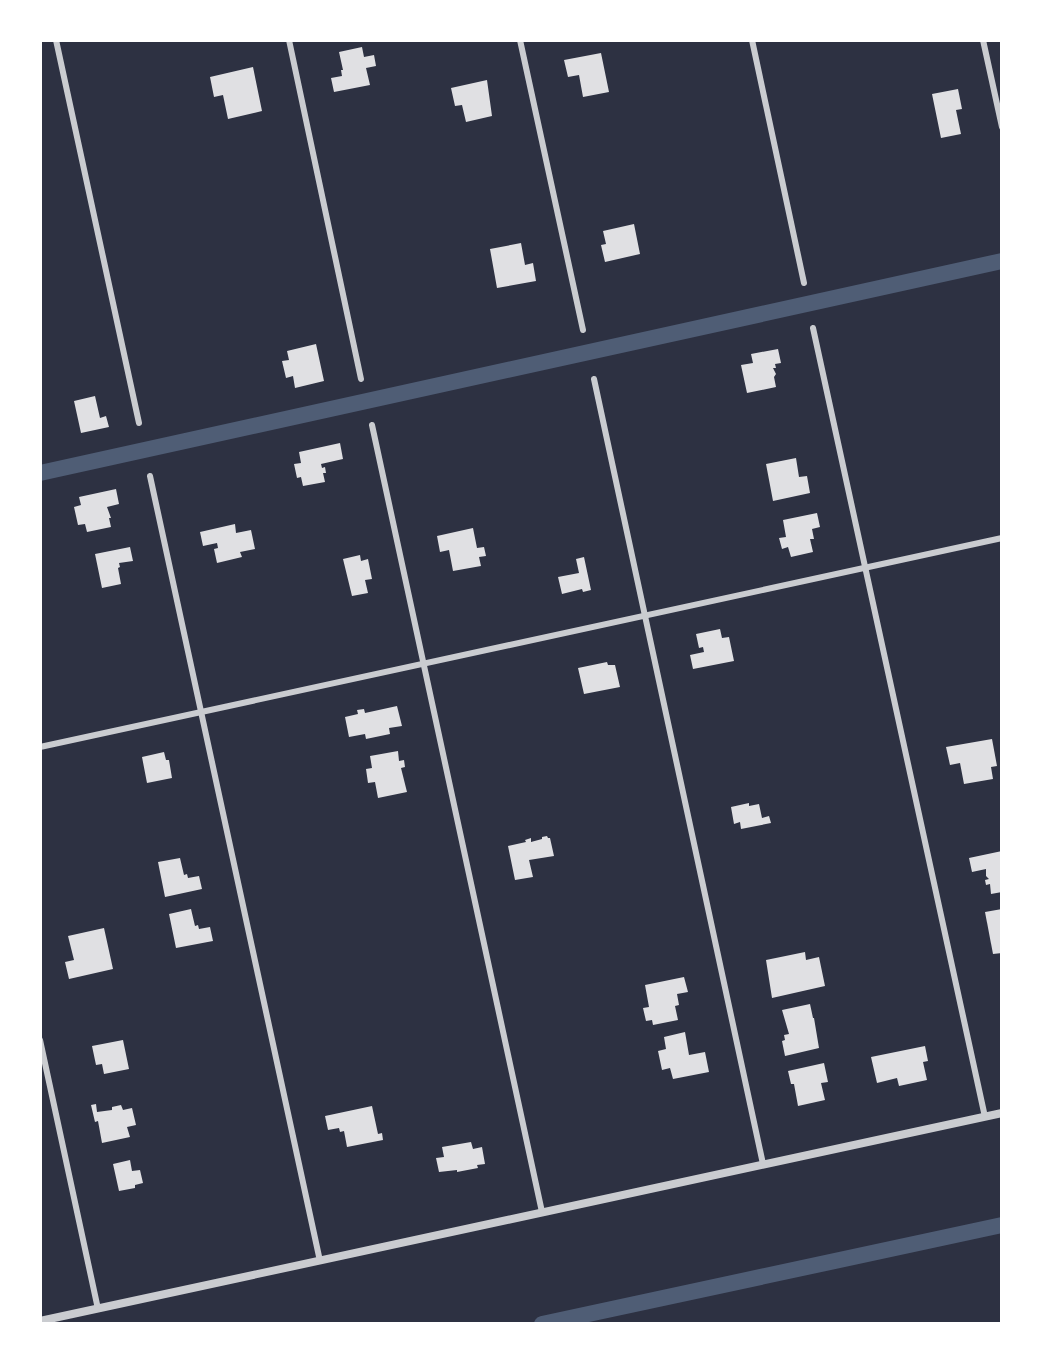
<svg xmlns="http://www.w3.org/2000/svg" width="1042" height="1364" font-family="'Public Sans',sans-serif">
<rect width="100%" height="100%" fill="#2d3142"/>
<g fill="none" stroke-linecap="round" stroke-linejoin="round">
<!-- canal -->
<g stroke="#4f5d75" stroke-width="16">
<path d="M 40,473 L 1002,261"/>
<path d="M 542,1324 L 1002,1225"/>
</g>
</g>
<!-- building -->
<g fill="#e0e0e3">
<path d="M 362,47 L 364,57 L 374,55 L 376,66 L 366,68 L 370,85 L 334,92 L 331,78 L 342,76 L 341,70 L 343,70 L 339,52 Z"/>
<path d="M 601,53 L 609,92 L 583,97 L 579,75 L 568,77 L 564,60 Z"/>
<path d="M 253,67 L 262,111 L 228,119 L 223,95 L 214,97 L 210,77 Z"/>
<path d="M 487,80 L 492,116 L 466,122 L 462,105 L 455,106 L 451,88 Z"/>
<path d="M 958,89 L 962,109 L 956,110 L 961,134 L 941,138 L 932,94 Z"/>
<path d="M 634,224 L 640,254 L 605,262 L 601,245 L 606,244 L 603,231 Z"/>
<path d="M 521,243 L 525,265 L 533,263 L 536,281 L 497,288 L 490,249 Z"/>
<path d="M 316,344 L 324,381 L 295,388 L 293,376 L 286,378 L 282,361 L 289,360 L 287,351 Z"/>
<path d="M 778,349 L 781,363 L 775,364 L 776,368 L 773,368 L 776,374 L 774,377 L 776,387 L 747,393 L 741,365 L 753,363 L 751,354 Z"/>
<path d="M 95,396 L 100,418 L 106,416 L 109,427 L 81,433 L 74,401 Z"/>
<path d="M 340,443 L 343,459 L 321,464 L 322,468 L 325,467 L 326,473 L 323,473 L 325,482 L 303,486 L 301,477 L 297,478 L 294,464 L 301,463 L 299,452 Z"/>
<path d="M 796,458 L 799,477 L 807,476 L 810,493 L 773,501 L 766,464 Z"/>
<path d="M 116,489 L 119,504 L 107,507 L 111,518 L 109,518 L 111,527 L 87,532 L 85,524 L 78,525 L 74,507 L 81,505 L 79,497 Z"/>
<path d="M 817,513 L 820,527 L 812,529 L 814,539 L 810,539 L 813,552 L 791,557 L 788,547 L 782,549 L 779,538 L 786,537 L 783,520 Z"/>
<path d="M 235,524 L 236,533 L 251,530 L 255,549 L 240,552 L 242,557 L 217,563 L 214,549 L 218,548 L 217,543 L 203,546 L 200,532 Z"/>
<path d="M 473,528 L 477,548 L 484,547 L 486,556 L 479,557 L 481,566 L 453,571 L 449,550 L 440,552 L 437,536 Z"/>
<path d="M 130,547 L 133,561 L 119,563 L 120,567 L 118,568 L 121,584 L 102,588 L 95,554 Z"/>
<path d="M 360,555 L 361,561 L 368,559 L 372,579 L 365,580 L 368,593 L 352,596 L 343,559 Z"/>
<path d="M 584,557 L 591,590 L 583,592 L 582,589 L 562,594 L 558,577 L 579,573 L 576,559 Z"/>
<path d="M 720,629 L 722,638 L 729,637 L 734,661 L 693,669 L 690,655 L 704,652 L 703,647 L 699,648 L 696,634 Z"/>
<path d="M 607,662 L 608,665 L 615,665 L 620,687 L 584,694 L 578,668 Z"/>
<path d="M 397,706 L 402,726 L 389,728 L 390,734 L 366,739 L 365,734 L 349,737 L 345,717 L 358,714 L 357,710 L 364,709 L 365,713 Z"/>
<path d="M 992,739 L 997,766 L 991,767 L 993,779 L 964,784 L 960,763 L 950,765 L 946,747 Z"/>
<path d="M 398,751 L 399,761 L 404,760 L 405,767 L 401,768 L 407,792 L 378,798 L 375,782 L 368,783 L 366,769 L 372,768 L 370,756 Z"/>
<path d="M 164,752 L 166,760 L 169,760 L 172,778 L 147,783 L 142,757 Z"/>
<path d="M 749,803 L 749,806 L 759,804 L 762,818 L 769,816 L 771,823 L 741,829 L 740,822 L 734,824 L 731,807 Z"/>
<path d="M 547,836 L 548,838 L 550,838 L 554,856 L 529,860 L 533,877 L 515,880 L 508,846 L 526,842 L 525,840 L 531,838 L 531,842 L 542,839 L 542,837 Z"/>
<path d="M 1002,851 L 1002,892 L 991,894 L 990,884 L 986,885 L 985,880 L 989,879 L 986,876 L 986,869 L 972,872 L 969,858 Z"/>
<path d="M 180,858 L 184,875 L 187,874 L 188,878 L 199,876 L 202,889 L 165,897 L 158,862 Z"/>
<path d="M 191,909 L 195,926 L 198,925 L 199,929 L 210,927 L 213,941 L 176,948 L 169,914 Z"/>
<path d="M 1002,909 L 1002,953 L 993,954 L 985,912 Z"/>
<path d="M 104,928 L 113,969 L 69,979 L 65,962 L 74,960 L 68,936 Z"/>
<path d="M 805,952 L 806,960 L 819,957 L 825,986 L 772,998 L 766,960 Z"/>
<path d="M 684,977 L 688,992 L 677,994 L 679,1005 L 675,1006 L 678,1020 L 653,1025 L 652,1020 L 646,1021 L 643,1008 L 649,1007 L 645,985 Z"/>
<path d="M 810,1004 L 813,1018 L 814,1018 L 819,1048 L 785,1056 L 782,1041 L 785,1040 L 784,1035 L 789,1034 L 782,1010 Z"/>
<path d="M 685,1032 L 689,1055 L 705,1052 L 709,1072 L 673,1079 L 670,1068 L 662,1070 L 658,1051 L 666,1049 L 664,1037 Z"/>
<path d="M 123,1040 L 129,1069 L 104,1074 L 102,1064 L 96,1065 L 92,1046 Z"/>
<path d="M 925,1046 L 928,1061 L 923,1062 L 927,1080 L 899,1086 L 897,1078 L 877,1083 L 871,1057 Z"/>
<path d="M 824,1063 L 828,1082 L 821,1083 L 825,1100 L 798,1106 L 794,1084 L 791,1084 L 788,1071 Z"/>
<path d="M 96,1104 L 97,1112 L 112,1110 L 112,1107 L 121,1105 L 123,1110 L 132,1108 L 136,1125 L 127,1127 L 130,1137 L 102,1143 L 98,1121 L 95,1122 L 91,1105 Z"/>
<path d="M 372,1106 L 378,1134 L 382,1133 L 383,1140 L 347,1147 L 344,1131 L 340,1132 L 339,1128 L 328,1130 L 325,1116 Z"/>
<path d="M 471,1142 L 473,1149 L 482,1147 L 485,1164 L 477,1165 L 478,1168 L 457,1172 L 457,1170 L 439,1172 L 436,1158 L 444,1157 L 442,1147 Z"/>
<path d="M 130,1160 L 132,1171 L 140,1170 L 143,1183 L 135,1185 L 135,1188 L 119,1191 L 113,1164 Z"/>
</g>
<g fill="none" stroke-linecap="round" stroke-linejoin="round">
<!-- minor -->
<g stroke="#caccd0" stroke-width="6">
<path d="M 56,40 L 139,423"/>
<path d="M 289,40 L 361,379"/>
<path d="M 520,40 L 583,330"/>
<path d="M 752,40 L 804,283"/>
<path d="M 983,40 L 1002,127"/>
<path d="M 813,328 L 985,1117"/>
<path d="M 594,379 L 763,1164"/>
<path d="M 372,425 L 542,1212"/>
<path d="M 150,476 L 320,1261"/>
<path d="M 40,747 L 1002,538"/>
<path d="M 40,1040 L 98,1309"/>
</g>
<!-- tertiary -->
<path stroke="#caccd0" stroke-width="8" d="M 40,1321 L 1002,1113"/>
</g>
<!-- border -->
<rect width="1042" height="1364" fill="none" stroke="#ffffff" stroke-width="84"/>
</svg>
